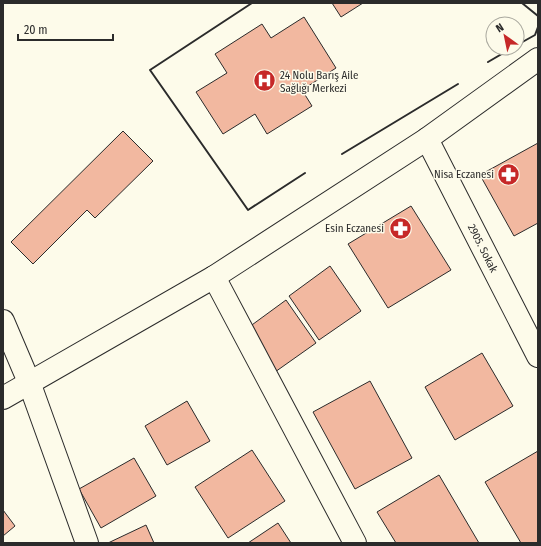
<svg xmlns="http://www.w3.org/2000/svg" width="541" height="546" font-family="'Fira Sans Condensed',sans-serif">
<rect width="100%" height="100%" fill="#fdfbea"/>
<!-- building -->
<g fill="#f2b8a0" stroke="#2b2b2b">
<path d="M 332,3 L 363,3 L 341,17 Z"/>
<path d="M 304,17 L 336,68 L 302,90 L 312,106 L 267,134 L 255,114 L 223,134 L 196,92 L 227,73 L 215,54 L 262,24 L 271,38 Z"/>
<path d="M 123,131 L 153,161 L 95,218 L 87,210 L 33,264 L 11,242 Z"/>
<path d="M 538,143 L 538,223 L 514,236 L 480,175 Z"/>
<path d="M 411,206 L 451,270 L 388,308 L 348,244 Z"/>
<path d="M 330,266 L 361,311 L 319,340 L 289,296 Z"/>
<path d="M 286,300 L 316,343 L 275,372 L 245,330 Z"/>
<path d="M 482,353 L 513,406 L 455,440 L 425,387 Z"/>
<path d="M 370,381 L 412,458 L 355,489 L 313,412 Z"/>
<path d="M 187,401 L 210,441 L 167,465 L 145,426 Z"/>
<path d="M 252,450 L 285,501 L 228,538 L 195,487 Z"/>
<path d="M 538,451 L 538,543 L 521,543 L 485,482 Z"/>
<path d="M 134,458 L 156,496 L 101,528 L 79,489 Z"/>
<path d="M 439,475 L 479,543 L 396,543 L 377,512 Z"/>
<path d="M 3,510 L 15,526 L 3,536 Z"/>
<path d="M 278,523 L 291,543 L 248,543 Z"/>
<path d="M 146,525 L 154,543 L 108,543 Z"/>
</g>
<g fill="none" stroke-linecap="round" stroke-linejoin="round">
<defs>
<g id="minor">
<path d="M 427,139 L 538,356"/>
<path d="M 214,277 L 355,543"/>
<path d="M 3,321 L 29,382 L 87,543"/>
<path d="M 3,398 L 214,277 L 427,139 L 538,59"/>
</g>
</defs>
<!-- minor casing -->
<use href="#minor" stroke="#2b2b2b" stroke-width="24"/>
<!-- minor -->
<use href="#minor" stroke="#fdfbea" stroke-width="22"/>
<!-- wall -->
<g stroke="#2b2b2b" stroke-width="2">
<path d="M 252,3 L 150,70 L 248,210 L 305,173"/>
<path d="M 522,3 L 538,16"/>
<path d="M 517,45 L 535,35 L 538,27"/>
<path d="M 488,62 L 512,48"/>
<path d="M 342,154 L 458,84"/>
</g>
</g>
<!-- icons -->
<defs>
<symbol id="hospital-disc" viewBox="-11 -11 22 22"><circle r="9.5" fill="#c62828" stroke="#fdfbea"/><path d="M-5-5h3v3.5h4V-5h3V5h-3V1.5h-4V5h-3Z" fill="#fff"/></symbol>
<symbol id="pharmacy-disc" viewBox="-11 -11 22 22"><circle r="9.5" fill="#c62828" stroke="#fdfbea"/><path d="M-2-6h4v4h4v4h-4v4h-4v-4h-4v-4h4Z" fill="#fff"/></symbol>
</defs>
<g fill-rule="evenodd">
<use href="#hospital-disc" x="252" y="68" width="25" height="25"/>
<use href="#pharmacy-disc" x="496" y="162" width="25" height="25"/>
<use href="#pharmacy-disc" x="388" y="216" width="25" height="25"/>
</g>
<g text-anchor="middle" stroke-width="3" stroke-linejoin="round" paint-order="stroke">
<!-- poi labels -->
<g font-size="11" fill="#2b2b2b" stroke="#fdfbea" text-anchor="end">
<text x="280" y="79" text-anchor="start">24 Nolu Barış Aile<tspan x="280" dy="13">Sağlığı Merkezi</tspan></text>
<text x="494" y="178">Nisa Eczanesi</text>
<text x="384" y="232">Esin Eczanesi</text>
</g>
<!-- street labels -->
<g font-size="11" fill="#2b2b2b" stroke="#fdfbea">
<text transform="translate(483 248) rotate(63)" y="4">2905. Sokak</text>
</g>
</g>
<!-- border -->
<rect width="541" height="546" fill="none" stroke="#2b2b2b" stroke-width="8"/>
<!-- north arrow -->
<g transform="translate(505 36) rotate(327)"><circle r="19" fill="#fdfbea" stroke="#a9a89e"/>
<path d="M0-3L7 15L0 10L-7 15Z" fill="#c62828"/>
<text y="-6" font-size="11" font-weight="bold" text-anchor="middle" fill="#2b2b2b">N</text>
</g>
<!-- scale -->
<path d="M18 34v6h95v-6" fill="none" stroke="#2b2b2b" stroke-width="2"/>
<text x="24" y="34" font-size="12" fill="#2b2b2b" stroke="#fdfbea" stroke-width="3" paint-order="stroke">20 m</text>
</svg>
